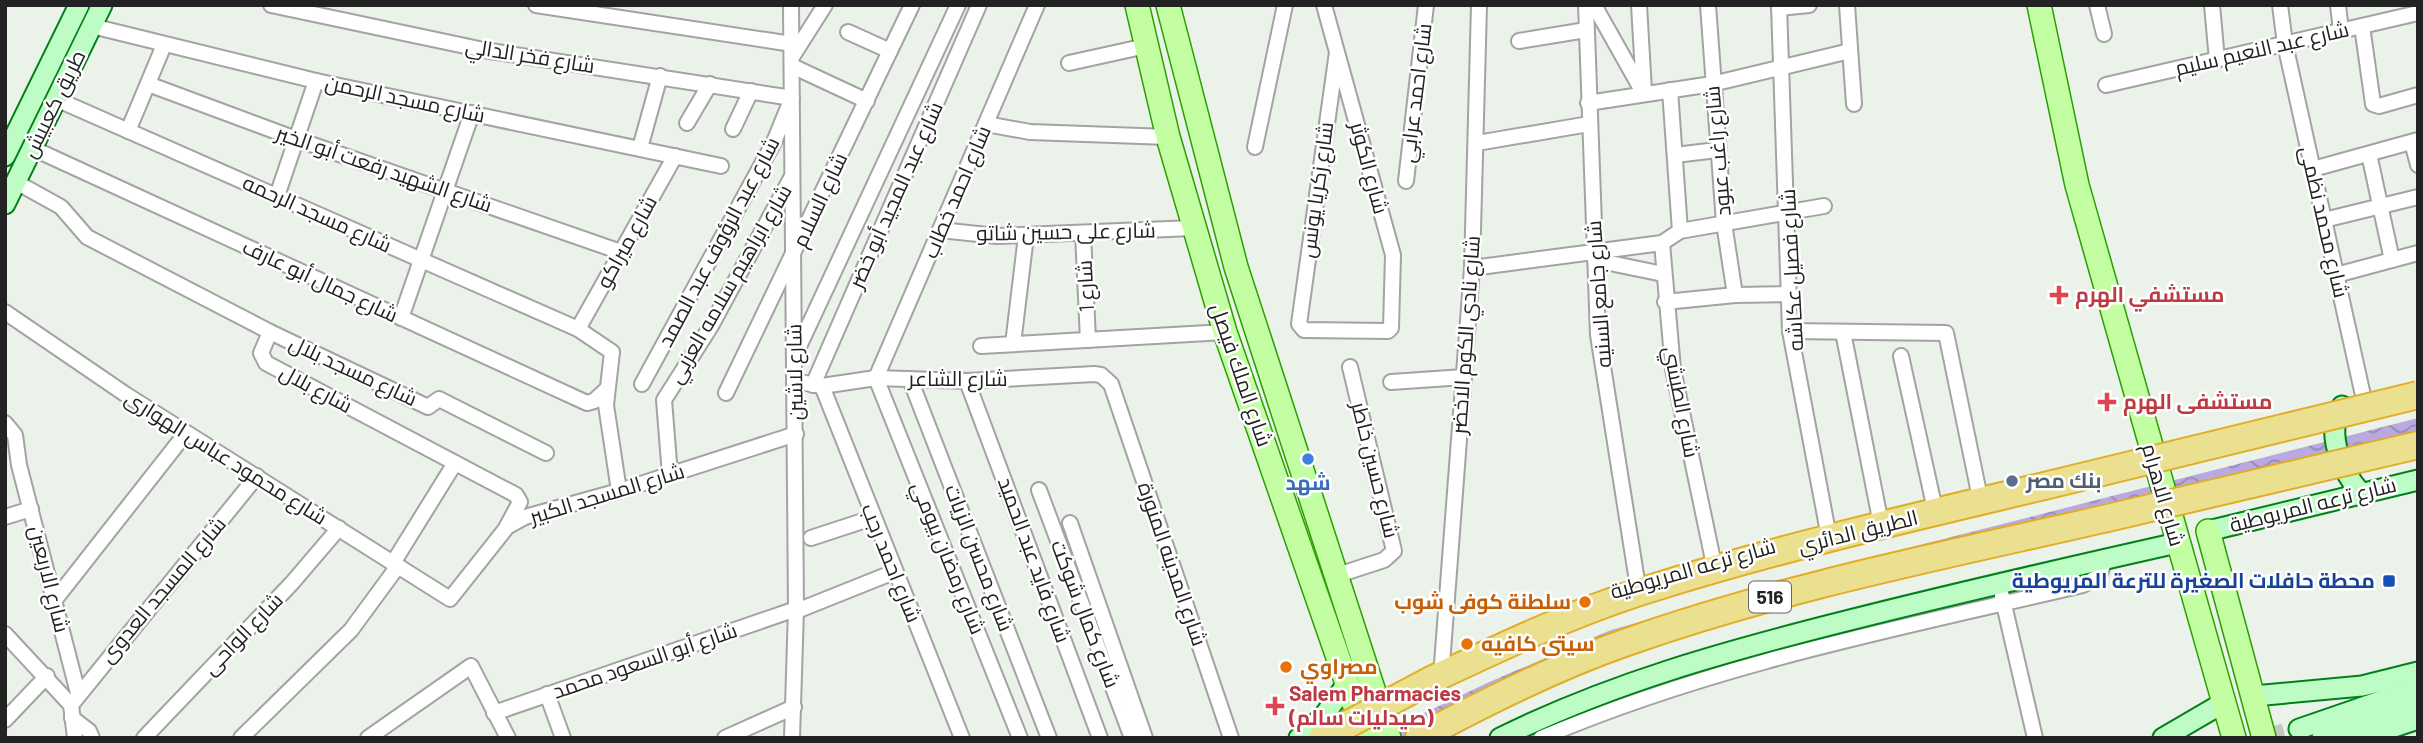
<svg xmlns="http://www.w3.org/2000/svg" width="2423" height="743" font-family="Barlow,Cairo,sans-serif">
<defs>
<pattern id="water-waves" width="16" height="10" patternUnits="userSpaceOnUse" patternTransform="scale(1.75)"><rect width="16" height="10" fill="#b9a9e0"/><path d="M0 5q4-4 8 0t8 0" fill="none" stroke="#9689b5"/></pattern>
</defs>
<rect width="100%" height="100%" fill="#ebf2e9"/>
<!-- water -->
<path fill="url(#water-waves)" d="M 2418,418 L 2418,447 L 1682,629 L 1417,738 L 1372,738 L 1487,683 L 1611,630 L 1857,561 Z"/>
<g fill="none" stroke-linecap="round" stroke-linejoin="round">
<!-- secondary-tunnel -->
<path stroke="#c3c8c1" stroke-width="19" stroke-dasharray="19 10" stroke-linecap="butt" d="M 2266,738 L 2299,729"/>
<defs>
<g id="street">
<path d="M 271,5 L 484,50 L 792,98 L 774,142 L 642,384"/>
<path d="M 536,5 L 792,44"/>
<path d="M 791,5 L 796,609 L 792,738"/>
<path d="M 1324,5 L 1393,255 L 1391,328 L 1388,331 L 1304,330 L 1299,324 L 1337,52"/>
<path d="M 1586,5 L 1598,335 L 1637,581"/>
<path d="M 1594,5 L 1644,94"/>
<path d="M 1639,5 L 1644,91"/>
<path d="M 1708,5 L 1724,223 L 1735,295"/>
<path d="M 1779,5 L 1790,331 L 1828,532"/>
<path d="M 1847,5 L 1854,104"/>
<path d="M 2097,5 L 2104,34"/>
<path d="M 2212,5 L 2217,60"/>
<path d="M 2280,5 L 2285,44 L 2364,400"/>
<path d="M 2338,5 L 2341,31"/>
<path d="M 1779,8 L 1809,5"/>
<path d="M 92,26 L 316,81 L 721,166"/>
<path d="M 2362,26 L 2373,104 L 2379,106 L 2418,95"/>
<path d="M 848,32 L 890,51"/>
<path d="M 1519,41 L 1586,30"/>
<path d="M 792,57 L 825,5"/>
<path d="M 1069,63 L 1146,46"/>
<path d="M 792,66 L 867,101"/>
<path d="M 148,84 L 296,139 L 621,252"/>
<path d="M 2106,85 L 2418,13"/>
<path d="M 1670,90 L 1680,231"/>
<path d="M 56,99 L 578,329 L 612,352 L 606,405 L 619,491"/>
<path d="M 1588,103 L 1712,84 L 1850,51"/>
<path d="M 687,123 L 710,84"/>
<path d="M 986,124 L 1030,132 L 1168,137"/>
<path d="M 733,129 L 751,91"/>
<path d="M 128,131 L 164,45"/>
<path d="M 2412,142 L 2418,165"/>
<path d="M 1477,143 L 1589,124"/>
<path d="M 1255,147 L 1285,5"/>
<path d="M 32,148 L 587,403 L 594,401 L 606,390"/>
<path d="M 640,148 L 660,76"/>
<path d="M 2369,154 L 2392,260"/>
<path d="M 1675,155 L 1717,150"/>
<path d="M 2313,169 L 2418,140"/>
<path d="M 1406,181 L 1426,5"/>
<path d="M 16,182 L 61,207 L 87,237 L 270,332 L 261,353 L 266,363 L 516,495 L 520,502 L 507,526"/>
<path d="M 277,196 L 316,81"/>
<path d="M 2324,220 L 2418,197"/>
<path d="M 940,230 L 997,236 L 1193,228"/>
<path d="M 1083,233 L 1088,340"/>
<path d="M 1662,243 L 1673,369 L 1713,560"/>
<path d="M 1595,260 L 1663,274"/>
<path d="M 1472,268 L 1662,243 L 1680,231 L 1824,206"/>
<path d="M 2336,275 L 2418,253"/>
<path d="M 1665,302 L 1735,295 L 1790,294"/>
<path d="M 5,312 L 125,394 L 450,599 L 507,527 L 525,517 L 619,491 L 796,434"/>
<path d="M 401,318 L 472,113"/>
<path d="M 578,329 L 675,156"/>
<path d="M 1790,331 L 1946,333 L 1979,493"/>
<path d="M 270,332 L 428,407 L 439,399 L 546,453"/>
<path d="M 1843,332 L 1880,519"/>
<path d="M 1013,344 L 1026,236"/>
<path d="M 981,346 L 1225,332"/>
<path d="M 796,353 L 958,5"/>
<path d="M 1901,356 L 1934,505"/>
<path d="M 910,379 L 1049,738"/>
<path d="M 794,381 L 822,386 L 876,378 L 967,381 L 1094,374 L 1101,375 L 1111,384 L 1231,738"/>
<path d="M 967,381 L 1100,738"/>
<path d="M 1391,382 L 1464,377"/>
<path d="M 813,385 L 979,5"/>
<path d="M 822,386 L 962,738"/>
<path d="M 726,393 L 912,5"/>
<path d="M 5,423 L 15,435 L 19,465 L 78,693"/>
<path d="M 670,475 L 664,400 L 711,326 L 791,178"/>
<path d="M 1039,490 L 1132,738"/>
<path d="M 5,517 L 31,509"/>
<path d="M 1070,523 L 1145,738"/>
<path d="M 811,538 L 872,518"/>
<path d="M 393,563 L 455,463"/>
<path d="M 1335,576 L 1384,560 L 1394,551 L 1350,367"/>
<path d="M 2002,596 L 2035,738"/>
<path d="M 54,601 L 186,433"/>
<path d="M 794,612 L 894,572"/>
<path d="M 5,634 L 71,705 L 75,738"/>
<path d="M 1442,664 L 1472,268 L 1479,5"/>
<path d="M 547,694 L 563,738"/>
<path d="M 71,705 L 257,476"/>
<path d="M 494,713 L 796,609"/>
<path d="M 72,718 L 89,731 L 92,738"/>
<path d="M 5,720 L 47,676"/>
<path d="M 144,738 L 292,583 L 339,528"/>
<path d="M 241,738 L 351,630 L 398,566"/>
<path d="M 368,738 L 471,666 L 508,738"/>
<path d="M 725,738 L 794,707"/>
<path d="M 1020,738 L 876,378 L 1037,5"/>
<path d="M 1541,738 C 1714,664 1900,628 2083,585 L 2099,576 L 2105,560"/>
</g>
<g id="secondary">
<path d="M 5,156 L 79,5"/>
<path d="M 5,204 L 102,5"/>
<path d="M 2342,406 C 2325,432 2341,471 2361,493"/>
<path d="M 2208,531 L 2418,480"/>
<path d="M 2254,696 L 2362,686 L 2418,672"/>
<path d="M 2299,729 L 2418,688"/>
<path d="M 1299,738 L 1323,717 L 1346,685"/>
<path d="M 1500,738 C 1611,683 1727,651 1846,621 C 1956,593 2066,568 2177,543"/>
<path d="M 2163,738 L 2223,703"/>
<path d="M 2322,738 L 2418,702"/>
<path d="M 2361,738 L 2418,719"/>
</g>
<g id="primary">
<path d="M 1137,5 L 1168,137 L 1225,332 L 1366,738"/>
<path d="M 1168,5 L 1236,267 L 1389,738"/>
<path d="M 2039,5 L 2077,185 L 2234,738"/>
<path d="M 2208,531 L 2264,738"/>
</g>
<g id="highway">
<path d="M 1433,679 C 1503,646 1575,612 1649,589 C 1798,542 1951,509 2102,472"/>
<path d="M 1419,738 C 1487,701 1557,666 1630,641 C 1787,586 1951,554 2112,517"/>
</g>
</defs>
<!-- street casing -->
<use href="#street" stroke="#a3a3a3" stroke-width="18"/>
<!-- secondary casing -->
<use href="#secondary" stroke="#028018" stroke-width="23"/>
<!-- primary casing -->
<use href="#primary" stroke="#2aa000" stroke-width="26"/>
<!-- highway casing -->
<use href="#highway" stroke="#e1ad25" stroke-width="30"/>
<!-- street -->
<use href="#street" stroke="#fff" stroke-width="14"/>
<!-- secondary -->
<use href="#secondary" stroke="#bdfcc5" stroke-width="19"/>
<!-- primary -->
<use href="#primary" stroke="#c3fea2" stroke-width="23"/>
<!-- highway -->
<use href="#highway" stroke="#eae090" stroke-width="26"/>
<defs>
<g id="highway-bridge">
<path d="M 2102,472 L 2418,395"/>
<path d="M 2112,517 L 2418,445"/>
<path d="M 1322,738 L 1433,679"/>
</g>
</defs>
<!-- highway-bridge casing -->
<use href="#highway-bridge" stroke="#e1ad25" stroke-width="30" stroke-linecap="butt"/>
<!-- highway-bridge -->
<use href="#highway-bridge" stroke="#eae090" stroke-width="26"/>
</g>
<!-- markers -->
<g fill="#e0444e" stroke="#fff" stroke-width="2.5">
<path d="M2055.5 284.5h7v7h7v7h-7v7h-7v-7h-7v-7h7z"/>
<path d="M2103.5 391.5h7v7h7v7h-7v7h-7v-7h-7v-7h7z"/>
<path d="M1271.5 695.5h7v7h7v7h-7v7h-7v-7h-7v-7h7z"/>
</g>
<circle fill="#3f7fe0" stroke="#fff" stroke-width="2.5" cx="1308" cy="459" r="7"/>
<circle fill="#5c6f8a" stroke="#fff" stroke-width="2.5" cx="2012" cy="481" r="7"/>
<rect fill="#1a4fb4" stroke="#fff" stroke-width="2.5" x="2382" y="574" width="14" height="14" rx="3.5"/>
<g fill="#e8710a" stroke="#fff" stroke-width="2.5">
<circle cx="1585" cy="602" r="7"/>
<circle cx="1467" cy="644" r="7"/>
<circle cx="1286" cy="667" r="7"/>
</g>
<g text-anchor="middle" stroke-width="5" stroke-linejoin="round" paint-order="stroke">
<!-- shield labels -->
<rect fill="#fff" stroke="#646464" stroke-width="2" x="1749" y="581.5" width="42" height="31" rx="5"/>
<g font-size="19" font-weight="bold" fill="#222">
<text x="1770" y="604">516</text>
</g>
<!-- street labels -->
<g font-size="21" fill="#222" stroke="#fff">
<text transform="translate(2262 49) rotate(-13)" y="7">شارع عبد النعيم سليم</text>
<text transform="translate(530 56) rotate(9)" y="7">شارع فخر الدالي</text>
<text transform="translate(1416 93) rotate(-83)" y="7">شارع احمد عرابي</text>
<text transform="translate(405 99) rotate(12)" y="7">شارع مسجد الرحمن</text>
<text transform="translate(54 104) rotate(-64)" y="7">طريق كعبيش</text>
<text transform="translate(1718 151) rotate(-95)" y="7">شارع راغب عبود</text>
<text transform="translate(1369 168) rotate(75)" y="7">شارع الكوثر</text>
<text transform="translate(384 169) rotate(19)" y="7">شارع الشهيد رفعت أبو الخير</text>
<text transform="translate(1317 190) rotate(-82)" y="7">شارع زكريا يونس</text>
<text transform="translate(957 192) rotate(-67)" y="7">شارع احمد خطاب</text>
<text transform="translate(896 195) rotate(-66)" y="7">شارع عبد المجيد أبو خضر</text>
<text transform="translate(820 200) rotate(-65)" y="7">شارع السلام</text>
<text transform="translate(317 214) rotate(24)" y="7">شارع مسجد الرحمه</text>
<text transform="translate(2324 222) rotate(77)" y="7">شارع محمد نظمى</text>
<text transform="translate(1066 232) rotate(-1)" y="7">شارع على حسين شاتو</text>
<text transform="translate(627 242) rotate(-61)" y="7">شارع ميراكو</text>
<text transform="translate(719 242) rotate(-62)" y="7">شارع عبد الرؤوف عبد الصمد</text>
<text transform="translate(1792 270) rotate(-93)" y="7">شارع فصيل عكاشه</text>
<text transform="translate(320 281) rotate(25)" y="7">شارع جمال أبو عارف</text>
<text transform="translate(730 284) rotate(-60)" y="7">شارع ابراهيم سلامه العزبي</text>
<text transform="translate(1086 286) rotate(-93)" y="7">شارع 1</text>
<text transform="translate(1599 294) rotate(-94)" y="7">شارع جامع السنيه</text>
<text transform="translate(1466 335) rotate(-86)" y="7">شارع نادي الكوم الاخضر</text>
<text transform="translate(353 371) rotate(25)" y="7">شارع مسجد بلال</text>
<text transform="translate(795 372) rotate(-91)" y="7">شارع لاشين</text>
<text transform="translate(1241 375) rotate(71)" y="7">شارع الملك فيصل</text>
<text x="958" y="386">شارع الشاعر</text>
<text transform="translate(316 389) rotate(28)" y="7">شارع بلال</text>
<text transform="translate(1681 402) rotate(79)" y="7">شارع الطبشي</text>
<text transform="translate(226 458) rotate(32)" y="7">شارع محمود عباس الهوارى</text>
<text transform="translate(1375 470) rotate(76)" y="7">شارع حسين خاطر</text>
<text transform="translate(607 494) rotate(-17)" y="7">شارع المسجد الكبير</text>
<text transform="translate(2163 495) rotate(74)" y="7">شارع الاهرام</text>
<text transform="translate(2313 505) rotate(-14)" y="7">شارع ترعه المريوطية</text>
<text transform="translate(1858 532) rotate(-14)" y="7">الطريق الدائري</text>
<text transform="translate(948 558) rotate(68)" y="7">شارع رمضان بيومي</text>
<text transform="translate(979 558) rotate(69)" y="7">شارع محسن الزيات</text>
<text transform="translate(1034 560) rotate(70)" y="7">شارع فايد عبد الحميد</text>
<text transform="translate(891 563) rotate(68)" y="7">شارع احمد رجب</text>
<text transform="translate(1172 564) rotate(71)" y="7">شارع المدينه المنورة</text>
<text transform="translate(1693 569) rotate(-16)" y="7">شارع ترعه المريوطية</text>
<text transform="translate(49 579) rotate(76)" y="7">شارع الاربعين</text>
<text transform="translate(163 590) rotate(-50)" y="7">شارع المسجد العدوى</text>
<text transform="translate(1085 614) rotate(69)" y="7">شارع كمال شوكت</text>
<text transform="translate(243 634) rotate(-46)" y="7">شارع الواحى</text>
<text transform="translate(645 661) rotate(-19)" y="7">شارع أبو السعود محمد</text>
</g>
<!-- health labels -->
<g font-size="21" font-weight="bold" fill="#be3a42" stroke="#fff" text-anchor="start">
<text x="2075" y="302">مستشفي الهرم</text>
<text x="2123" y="409">مستشفى الهرم</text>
<text x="1289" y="701">Salem Pharmacies<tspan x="1289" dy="24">(صيدليات سالم)</tspan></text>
</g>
<!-- service labels -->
<g font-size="21" font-weight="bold" fill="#4e5e75" stroke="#fff" text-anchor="start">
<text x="2026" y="488">بنك مصر</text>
</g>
<!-- shop labels -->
<g font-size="21" font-weight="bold" fill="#366cbe" stroke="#fff">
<text x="1308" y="490">شهد</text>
</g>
<!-- transit labels -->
<g font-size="21" font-weight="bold" fill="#164399" stroke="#fff" text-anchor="end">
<text x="2375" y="588">محطة حافلات الصغيرة للترعة المريوطية</text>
</g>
<!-- food labels -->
<g font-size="21" font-weight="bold" fill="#c56008" stroke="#fff" text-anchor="start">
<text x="1571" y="609" text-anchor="end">سلطنة كوفى شوب</text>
<text x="1481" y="651">سيتى كافيه</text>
<text x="1300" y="674">مصراوي</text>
</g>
</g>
<!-- border -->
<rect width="2423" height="743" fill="none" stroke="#222222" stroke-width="14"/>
</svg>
